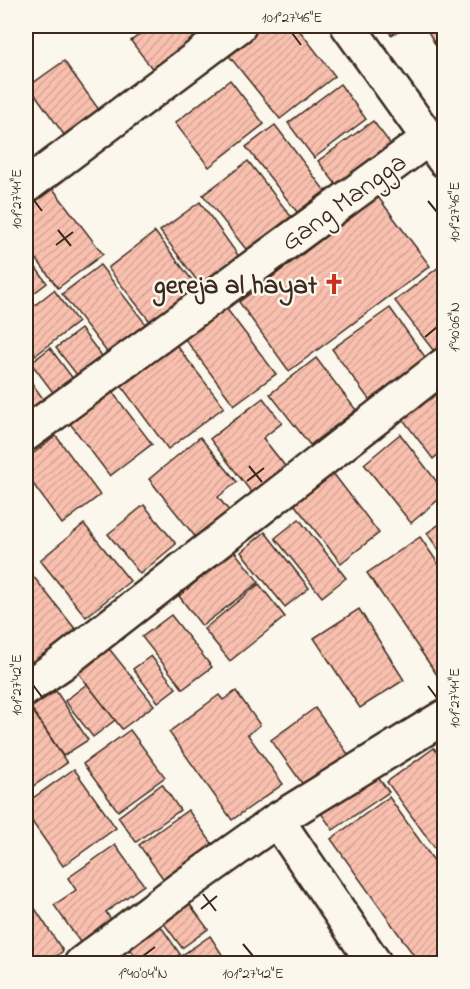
<svg xmlns="http://www.w3.org/2000/svg" width="470" height="989" font-family="'Indie Flower',sans-serif">
<defs>
<pattern id="building-hatch" width="6" height="6" patternUnits="userSpaceOnUse" patternTransform="scale(1.5)"><rect width="6" height="6" fill="#f9c0af"/><path d="M-1 1l2-2M0 6l6-6M5 7l2-2" fill="none" stroke="#d6a596"/></pattern>
</defs>
<rect width="100%" height="100%" fill="#fbf7ec"/>
<filter id="ink" filterUnits="userSpaceOnUse"><feTurbulence type="fractalNoise" baseFrequency=".0167" numOctaves="2"/><feDisplacementMap in="SourceGraphic" scale="12" xChannelSelector="R" yChannelSelector="G"/><feConvolveMatrix kernelMatrix="1 2 1 2 8 2 1 2 1" color-interpolation-filters="sRGB"/></filter>
<g filter="url(#ink)">
<!-- building -->
<g fill="url(#building-hatch)" stroke="#3b2a1e" stroke-width="1.5">
<path d="M 151,26 L 192,26 L 203,40 L 157,75 L 131,41 Z"/>
<path d="M 258,26 L 296,26 L 335,76 L 280,119 L 225,51 Z"/>
<path d="M 386,26 L 408,26 L 391,35 Z"/>
<path d="M 425,26 L 444,26 L 444,53 L 441,55 Z"/>
<path d="M 64,61 L 102,114 L 67,139 L 29,86 Z"/>
<path d="M 230,80 L 264,124 L 209,167 L 175,123 Z"/>
<path d="M 340,84 L 366,119 L 314,158 L 288,123 Z"/>
<path d="M 373,121 L 396,151 L 341,191 L 318,161 Z"/>
<path d="M 275,125 L 325,191 L 297,212 L 246,147 Z"/>
<path d="M 248,161 L 293,219 L 249,253 L 203,195 Z"/>
<path d="M 50,185 L 103,254 L 58,288 L 26,245 L 26,204 Z"/>
<path d="M 378,197 L 430,266 L 289,371 L 239,302 Z"/>
<path d="M 200,202 L 240,258 L 201,286 L 160,231 Z"/>
<path d="M 155,232 L 202,293 L 156,329 L 108,268 Z"/>
<path d="M 26,254 L 47,283 L 26,299 Z"/>
<path d="M 444,263 L 444,356 L 440,359 L 395,301 Z"/>
<path d="M 100,265 L 148,327 L 110,356 L 62,294 Z"/>
<path d="M 54,290 L 78,322 L 36,355 L 26,341 L 26,312 Z"/>
<path d="M 226,308 L 276,374 L 234,405 L 185,339 Z"/>
<path d="M 390,308 L 433,368 L 376,409 L 332,349 Z"/>
<path d="M 81,329 L 109,365 L 84,384 L 56,348 Z"/>
<path d="M 174,342 L 224,407 L 168,449 L 119,383 Z"/>
<path d="M 50,348 L 77,384 L 58,399 L 31,363 Z"/>
<path d="M 316,358 L 356,410 L 310,445 L 270,394 Z"/>
<path d="M 26,375 L 44,400 L 26,413 Z"/>
<path d="M 444,378 L 444,450 L 433,459 L 398,413 Z"/>
<path d="M 110,389 L 152,444 L 110,476 L 68,421 Z"/>
<path d="M 263,398 L 282,423 L 263,438 L 285,466 L 252,493 L 210,439 Z"/>
<path d="M 400,434 L 444,491 L 444,495 L 411,523 L 364,464 Z"/>
<path d="M 56,436 L 100,495 L 62,524 L 26,474 L 26,459 Z"/>
<path d="M 200,437 L 237,482 L 218,497 L 230,512 L 197,539 L 149,479 Z"/>
<path d="M 333,473 L 379,533 L 341,563 L 294,504 Z"/>
<path d="M 144,505 L 176,544 L 140,574 L 108,534 Z"/>
<path d="M 299,519 L 346,578 L 322,597 L 275,538 Z"/>
<path d="M 444,521 L 444,558 L 427,533 Z"/>
<path d="M 84,524 L 130,581 L 86,617 L 40,560 Z"/>
<path d="M 265,532 L 309,588 L 285,607 L 241,552 Z"/>
<path d="M 420,537 L 444,572 L 444,685 L 367,573 Z"/>
<path d="M 234,551 L 259,582 L 202,626 L 179,596 Z"/>
<path d="M 29,571 L 80,635 L 26,678 L 26,574 Z"/>
<path d="M 259,584 L 285,617 L 230,661 L 204,629 Z"/>
<path d="M 359,609 L 404,680 L 360,708 L 314,638 Z"/>
<path d="M 171,615 L 212,667 L 183,689 L 142,637 Z"/>
<path d="M 103,641 L 154,705 L 122,729 L 72,665 Z"/>
<path d="M 151,656 L 176,688 L 158,702 L 133,669 Z"/>
<path d="M 87,684 L 115,720 L 93,737 L 65,701 Z"/>
<path d="M 56,691 L 88,740 L 63,756 L 31,708 Z"/>
<path d="M 236,691 L 260,725 L 248,735 L 283,784 L 232,820 L 169,732 L 219,695 L 223,700 Z"/>
<path d="M 31,708 L 67,763 L 26,791 L 26,712 Z"/>
<path d="M 315,708 L 348,754 L 304,786 L 271,740 Z"/>
<path d="M 130,730 L 165,777 L 118,811 L 83,764 Z"/>
<path d="M 434,748 L 444,762 L 444,861 L 387,782 Z"/>
<path d="M 371,768 L 389,792 L 333,830 L 316,806 Z"/>
<path d="M 74,769 L 116,828 L 63,866 L 26,813 L 26,803 Z"/>
<path d="M 162,784 L 180,810 L 136,842 L 118,817 Z"/>
<path d="M 389,797 L 444,875 L 444,964 L 420,964 L 331,839 Z"/>
<path d="M 188,810 L 219,853 L 170,888 L 139,845 Z"/>
<path d="M 115,845 L 144,885 L 106,912 L 113,923 L 82,945 L 54,905 L 76,890 L 68,878 Z"/>
<path d="M 183,895 L 208,929 L 182,948 L 157,914 Z"/>
<path d="M 32,904 L 63,951 L 45,964 L 26,964 L 26,908 Z"/>
<path d="M 155,918 L 180,954 L 167,964 L 141,964 L 124,940 Z"/>
<path d="M 210,936 L 223,956 L 212,964 L 186,964 L 181,956 Z"/>
</g>
<g fill="none" stroke-linecap="round" stroke-linejoin="round">
<defs>
<g id="street">
<path d="M 26,186 L 239,26"/>
<path d="M 26,434 L 429,138"/>
<path d="M 26,688 L 61,664 L 444,365"/>
<path d="M 277,820 L 375,964"/>
<path d="M 81,964 L 180,889 L 277,820 L 444,717"/>
</g>
<path id="secondary" d="M 348,26 L 444,160"/>
</defs>
<!-- street casing -->
<use href="#street" stroke="#3b2a1e" stroke-width="38"/>
<!-- secondary casing -->
<use href="#secondary" stroke="#3b2a1e" stroke-width="38"/>
<!-- street -->
<use href="#street" stroke="#fbf7ec" stroke-width="33"/>
<!-- secondary -->
<use href="#secondary" stroke="#fbf7ec" stroke-width="33"/>
</g>
</g>
<!-- ticks -->
<path fill="none" stroke="#3b2a1e" stroke-width="2" d="M 292,33 L 301,45M 33,199 L 42,211M 428,201 L 437,212M 58,230 L 71,246M 56,245 L 73,232M 425,337 L 437,327M 249,466 L 262,482M 247,481 L 264,468M 33,685 L 42,697M 428,686 L 437,698M 203,894 L 216,911M 201,909 L 217,896M 243,944 L 253,956M 143,956 L 155,947"/>
<!-- icons -->
<defs>
<symbol id="church-bare" viewBox="-9 -9 18 18"><path d="M-1.2-6h2.4v3.5h3.3v2.4h-3.3V6h-2.4V-.1h-3.3v-2.4h3.3Z" fill="#c8321e" stroke="#fbf7ec" stroke-width="2.5" paint-order="stroke"/></symbol>
</defs>
<g fill-rule="evenodd">
<use href="#church-bare" x="319" y="269" width="30" height="30"/>
</g>
<g text-anchor="middle" stroke-width="5" stroke-linejoin="round" paint-order="stroke">
<!-- street labels -->
<g font-size="27" fill="#3b2a1e" stroke="#fbf7ec">
<text transform="translate(343 201) rotate(-36)" y="9">Gang Mangga</text>
</g>
<!-- poi labels -->
<g font-size="27" font-weight="bold" fill="#3b2a1e" stroke="#fbf7ec" text-anchor="end">
<text x="317" y="293">gereja al hayat</text>
</g>
</g>
<!-- margin -->
<rect width="470" height="989" fill="none" stroke="#fbf7ec" stroke-width="66"/>
<rect x="33" y="33" width="404" height="923" fill="none" stroke="#3b2a1e" stroke-width="2"/>
<g font-size="15" text-anchor="middle" fill="#3b2a1e">
<text x="292" y="22">101°27'46"E</text>
<text transform="translate(16 199) rotate(-90)" y="5">101°27'44"E</text>
<text transform="translate(454 212) rotate(-90)" y="5">101°27'46"E</text>
<text transform="translate(454 327) rotate(-90)" y="5">1°40'06"N</text>
<text transform="translate(16 685) rotate(-90)" y="5">101°27'42"E</text>
<text transform="translate(454 698) rotate(-90)" y="5">101°27'44"E</text>
<text x="143" y="978">1°40'04"N</text>
<text x="253" y="978">101°27'42"E</text>
</g>
</svg>
